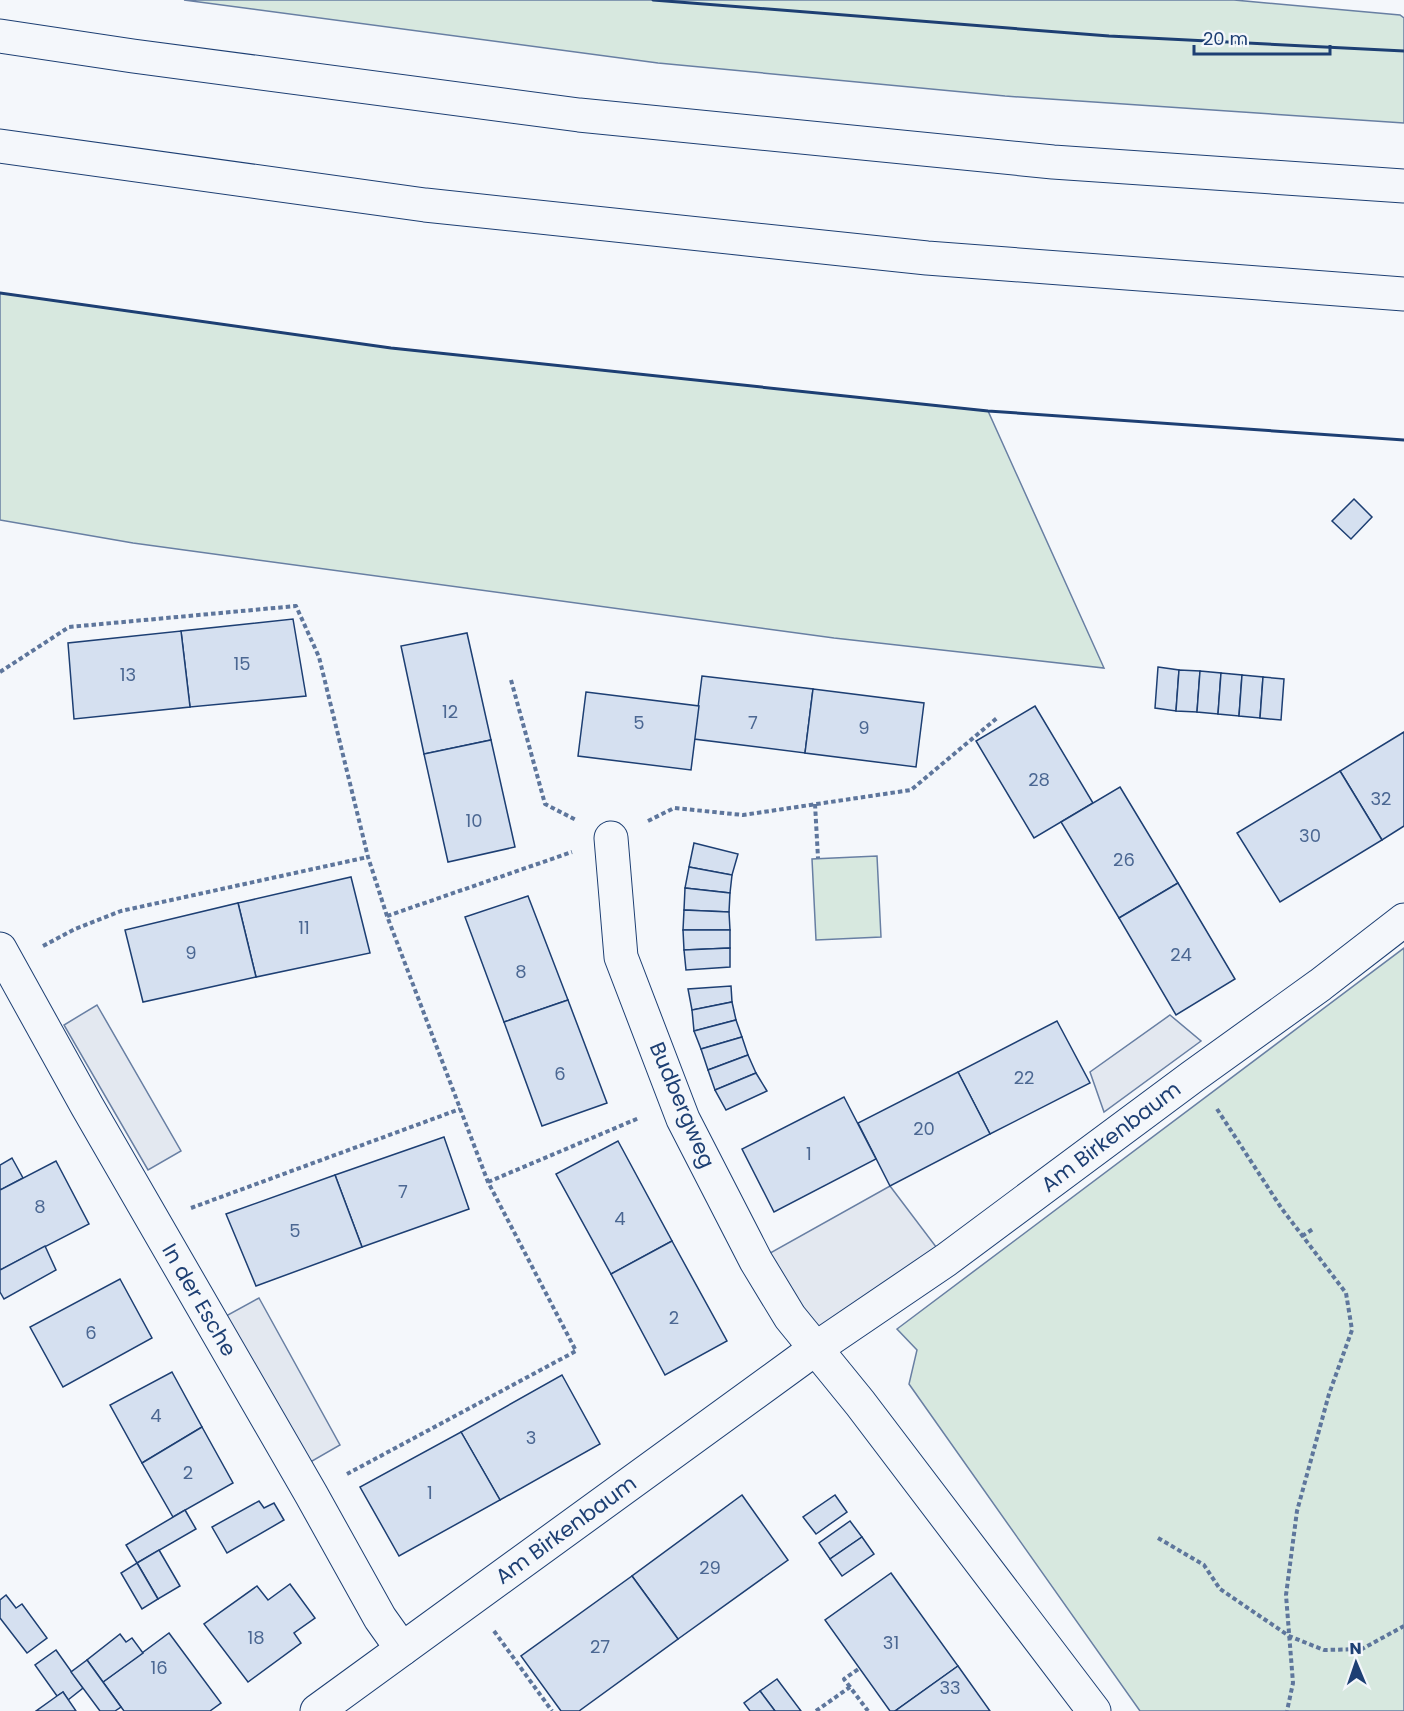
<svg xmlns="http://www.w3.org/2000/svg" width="1404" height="1711" font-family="Poppins,sans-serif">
<rect width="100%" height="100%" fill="#f4f7fb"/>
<!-- green -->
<g fill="#d7e8df" stroke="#687fa3" stroke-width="1.5">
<path d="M 184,0 L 1234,0 L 1400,15 L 1404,18 L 1404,123 L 1005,96 L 658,63 Z"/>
<path d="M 0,293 L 391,348 L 988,411 L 1104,668 L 834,638 L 133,543 L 0,520 Z"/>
<path d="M 877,856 L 881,937 L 816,940 L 812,859 Z"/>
<path d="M 1404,948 L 1404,1711 L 1140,1711 L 909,1384 L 917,1350 L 897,1329 Z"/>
</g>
<!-- parking -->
<g fill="#e3e8f0" stroke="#687fa3" stroke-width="1.5">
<path d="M 97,1005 L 181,1151 L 148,1170 L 64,1025 Z"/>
<path d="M 1170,1015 L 1201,1041 L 1104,1112 L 1090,1072 Z"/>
<path d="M 890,1186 L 946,1260 L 815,1349 L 756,1261 Z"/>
<path d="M 259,1298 L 340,1445 L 307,1464 L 226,1316 Z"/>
</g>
<!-- building -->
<g fill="#d5e0f0" stroke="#1d3f73" stroke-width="1.5">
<path d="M 1354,499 L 1372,517 L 1351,539 L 1332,521 Z"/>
<path d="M 293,619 L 306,696 L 190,707 L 181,631 Z"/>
<path d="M 181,631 L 190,707 L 74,719 L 68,643 Z"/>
<path d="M 467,633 L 491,740 L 424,754 L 401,646 Z"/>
<path d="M 1158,667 L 1179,670 L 1176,711 L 1155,708 Z"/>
<path d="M 1179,670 L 1200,671 L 1197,712 L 1176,711 Z"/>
<path d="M 1200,671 L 1221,673 L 1218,714 L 1197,712 Z"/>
<path d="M 1221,673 L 1242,675 L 1239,716 L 1218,714 Z"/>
<path d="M 1242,675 L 1263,677 L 1260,718 L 1239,716 Z"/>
<path d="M 702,676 L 813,689 L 805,753 L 694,739 Z"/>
<path d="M 1263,677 L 1284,679 L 1281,720 L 1260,718 Z"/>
<path d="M 813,689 L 924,703 L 916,767 L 805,753 Z"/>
<path d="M 586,692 L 699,706 L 691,770 L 578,756 Z"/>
<path d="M 1035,706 L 1093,803 L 1034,838 L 976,741 Z"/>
<path d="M 1404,732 L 1404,826 L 1382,840 L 1340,771 Z"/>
<path d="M 491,740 L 515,847 L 448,862 L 424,754 Z"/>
<path d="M 1340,771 L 1382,840 L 1280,902 L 1237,833 Z"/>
<path d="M 1120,787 L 1178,883 L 1119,918 L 1061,822 Z"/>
<path d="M 694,843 L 738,854 L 732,875 L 689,867 Z"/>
<path d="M 689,867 L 732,875 L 730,893 L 685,888 Z"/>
<path d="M 351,877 L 370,953 L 256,977 L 238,903 Z"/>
<path d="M 1178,883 L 1235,979 L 1176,1015 L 1119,918 Z"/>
<path d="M 685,888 L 730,893 L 729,912 L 684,910 Z"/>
<path d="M 528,896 L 568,1000 L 504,1022 L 465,917 Z"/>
<path d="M 238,903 L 256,977 L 143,1002 L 125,930 Z"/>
<path d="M 684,910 L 729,912 L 730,930 L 683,930 Z"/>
<path d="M 683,930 L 730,930 L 730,948 L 684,950 Z"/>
<path d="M 730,948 L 730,967 L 686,970 L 684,950 Z"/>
<path d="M 731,986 L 732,1002 L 692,1010 L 688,989 Z"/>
<path d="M 568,1000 L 607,1103 L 542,1126 L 504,1022 Z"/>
<path d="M 732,1002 L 736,1020 L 694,1031 L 692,1010 Z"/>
<path d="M 736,1020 L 742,1037 L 701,1049 L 694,1031 Z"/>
<path d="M 1057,1021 L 1090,1083 L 990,1134 L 958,1072 Z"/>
<path d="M 742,1037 L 748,1055 L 708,1070 L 701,1049 Z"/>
<path d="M 748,1055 L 756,1073 L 715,1090 L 708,1070 Z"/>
<path d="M 958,1072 L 990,1134 L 890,1186 L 858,1123 Z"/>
<path d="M 756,1073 L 767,1091 L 726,1110 L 715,1090 Z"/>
<path d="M 844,1097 L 876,1159 L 774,1212 L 742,1149 Z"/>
<path d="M 444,1137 L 469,1209 L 362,1247 L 335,1175 Z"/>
<path d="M 618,1141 L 672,1241 L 611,1274 L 556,1174 Z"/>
<path d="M 12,1158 L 23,1178 L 0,1190 L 0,1165 Z"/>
<path d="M 56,1161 L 89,1224 L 0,1270 L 0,1190 Z"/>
<path d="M 335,1175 L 362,1247 L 256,1286 L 226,1214 Z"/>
<path d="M 672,1241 L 727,1341 L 665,1375 L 611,1274 Z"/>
<path d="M 45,1246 L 56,1270 L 4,1299 L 0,1292 L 0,1270 Z"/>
<path d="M 120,1279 L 152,1338 L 63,1387 L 30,1327 Z"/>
<path d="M 172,1372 L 202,1427 L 142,1463 L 110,1405 Z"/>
<path d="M 562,1375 L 600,1444 L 500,1500 L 461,1432 Z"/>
<path d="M 202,1427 L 233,1483 L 173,1517 L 142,1463 Z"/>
<path d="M 461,1432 L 500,1500 L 399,1556 L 360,1487 Z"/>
<path d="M 742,1495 L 788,1560 L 678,1639 L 632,1576 Z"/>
<path d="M 835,1495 L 847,1512 L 816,1534 L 803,1517 Z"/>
<path d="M 259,1501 L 264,1508 L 274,1503 L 284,1520 L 227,1553 L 212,1527 Z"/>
<path d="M 185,1510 L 196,1529 L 137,1563 L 126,1545 Z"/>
<path d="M 850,1521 L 862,1537 L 830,1559 L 819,1543 Z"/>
<path d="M 862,1537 L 874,1554 L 842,1576 L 830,1559 Z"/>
<path d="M 159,1550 L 180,1586 L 158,1599 L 137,1563 Z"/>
<path d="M 137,1563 L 158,1599 L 142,1609 L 121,1573 Z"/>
<path d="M 891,1573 L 958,1666 L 895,1711 L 890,1711 L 825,1620 Z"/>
<path d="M 632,1576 L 678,1639 L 579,1711 L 561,1711 L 521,1656 Z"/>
<path d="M 290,1584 L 315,1618 L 294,1633 L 301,1643 L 248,1682 L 204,1624 L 257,1586 L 268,1600 Z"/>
<path d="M 6,1595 L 16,1608 L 22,1604 L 47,1638 L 27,1653 L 0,1618 L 0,1600 Z"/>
<path d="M 169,1633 L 221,1703 L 210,1711 L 124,1711 L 103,1682 Z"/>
<path d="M 120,1634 L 126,1642 L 132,1638 L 143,1653 L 103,1682 L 87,1660 Z"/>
<path d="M 56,1650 L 83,1688 L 68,1700 L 63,1692 L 57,1696 L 35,1665 Z"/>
<path d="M 87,1660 L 121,1707 L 115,1711 L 100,1711 L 71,1672 Z"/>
<path d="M 958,1666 L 990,1711 L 895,1711 Z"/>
<path d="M 777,1679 L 801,1711 L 775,1711 L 760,1691 Z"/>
<path d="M 760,1691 L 775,1711 L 750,1711 L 744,1703 Z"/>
<path d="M 63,1692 L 76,1711 L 36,1711 L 57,1696 Z"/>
</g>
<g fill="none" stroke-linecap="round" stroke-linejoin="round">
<defs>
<g id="minor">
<path d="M 611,838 L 621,957 L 683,1119 L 756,1261 L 790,1317 L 860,1403 L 1094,1711"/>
<path d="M 0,949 L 87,1106 L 311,1494 L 380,1618 L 402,1649"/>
<path d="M 317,1711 L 815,1349 L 946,1260 L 1192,1077 L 1320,985 L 1404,920"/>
</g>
<g id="highway">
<path d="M 0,36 L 133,56 L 579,115 L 1053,162 L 1404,186"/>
<path d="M 0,146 L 425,205 L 927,258 L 1404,294"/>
</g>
</defs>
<!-- minor casing -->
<use href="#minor" stroke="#1d3f73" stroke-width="35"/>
<!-- highway casing -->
<use href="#highway" stroke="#1d3f73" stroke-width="35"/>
<!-- path -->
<g stroke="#5e769c" stroke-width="4" stroke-dasharray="4.5 3" stroke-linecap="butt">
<path d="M 0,672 L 69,627 L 296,606 L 319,657 L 368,857 L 387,916 L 488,1182 L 576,1351 L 347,1474"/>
<path d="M 511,680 L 545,804 L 576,820"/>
<path d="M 815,804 L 818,858"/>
<path d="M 648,821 L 674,808 L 743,815 L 911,790 L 997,718"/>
<path d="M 387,916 L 572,852"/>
<path d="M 43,946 L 75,929 L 121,911 L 368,857"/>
<path d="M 1217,1109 L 1282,1209 L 1346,1293 L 1352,1330 L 1329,1394 L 1297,1511 L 1286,1595 L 1293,1683 L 1287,1711"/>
<path d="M 488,1182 L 639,1118"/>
<path d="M 191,1208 L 460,1109"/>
<path d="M 1302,1236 L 1313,1229"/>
<path d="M 1158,1538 L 1204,1565 L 1220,1589 L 1289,1636 L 1324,1650 L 1362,1649 L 1404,1626"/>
<path d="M 494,1631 L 552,1711"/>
<path d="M 850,1687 L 844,1679 L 860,1668"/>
<path d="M 816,1711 L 850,1687 L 868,1711"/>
</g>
<!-- minor -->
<use href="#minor" stroke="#f4f7fb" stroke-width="33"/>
<!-- highway -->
<use href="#highway" stroke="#f4f7fb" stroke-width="33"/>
<!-- wall -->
<g stroke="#1d3f73" stroke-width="3">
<path d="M 653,0 L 1109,36 L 1404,51"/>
<path d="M 0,293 L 391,348 L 988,411 L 1404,440"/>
</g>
</g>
<g text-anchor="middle" stroke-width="4.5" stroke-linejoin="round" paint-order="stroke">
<!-- number labels -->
<g font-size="18" fill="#4b6792">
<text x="242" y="670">15</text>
<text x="128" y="681">13</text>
<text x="450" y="718">12</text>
<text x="639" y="729">5</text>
<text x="753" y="729">7</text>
<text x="864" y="734">9</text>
<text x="1039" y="786">28</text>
<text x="1381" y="805">32</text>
<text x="474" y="827">10</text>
<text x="1310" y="842">30</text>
<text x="1124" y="866">26</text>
<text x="304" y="934">11</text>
<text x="191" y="959">9</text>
<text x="1181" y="961">24</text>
<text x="521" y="978">8</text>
<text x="560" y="1080">6</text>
<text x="1024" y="1084">22</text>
<text x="924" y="1135">20</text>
<text x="809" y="1160">1</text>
<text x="403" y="1198">7</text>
<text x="40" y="1213">8</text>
<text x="620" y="1225">4</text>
<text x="295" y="1237">5</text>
<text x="674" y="1324">2</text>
<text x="91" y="1339">6</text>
<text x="156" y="1422">4</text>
<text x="531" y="1444">3</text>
<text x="188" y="1479">2</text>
<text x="430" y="1499">1</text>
<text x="710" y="1574">29</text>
<text x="256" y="1644">18</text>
<text x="891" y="1649">31</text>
<text x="600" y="1653">27</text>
<text x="159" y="1674">16</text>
<text x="950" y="1694">33</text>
</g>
<!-- street labels -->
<g font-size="21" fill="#1d3f73" stroke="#f4f7fb">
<text transform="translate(682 1105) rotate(67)" y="7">Budbergweg</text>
<text transform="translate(1111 1137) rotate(-37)" y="7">Am Birkenbaum</text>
<text transform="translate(199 1300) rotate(60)" y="7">In der Esche</text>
<text transform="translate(566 1530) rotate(-36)" y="7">Am Birkenbaum</text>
</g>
</g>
<!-- north arrow -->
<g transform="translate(1356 1663) rotate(358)" stroke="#f4f7fb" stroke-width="4.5" paint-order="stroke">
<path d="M0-4.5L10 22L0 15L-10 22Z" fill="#1d3f73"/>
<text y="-9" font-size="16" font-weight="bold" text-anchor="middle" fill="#1d3f73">N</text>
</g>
<!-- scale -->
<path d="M1194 45v9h136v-9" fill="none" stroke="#1d3f73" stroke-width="3"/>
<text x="1203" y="45" font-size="18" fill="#1d3f73" stroke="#f4f7fb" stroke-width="4.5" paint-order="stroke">20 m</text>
</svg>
